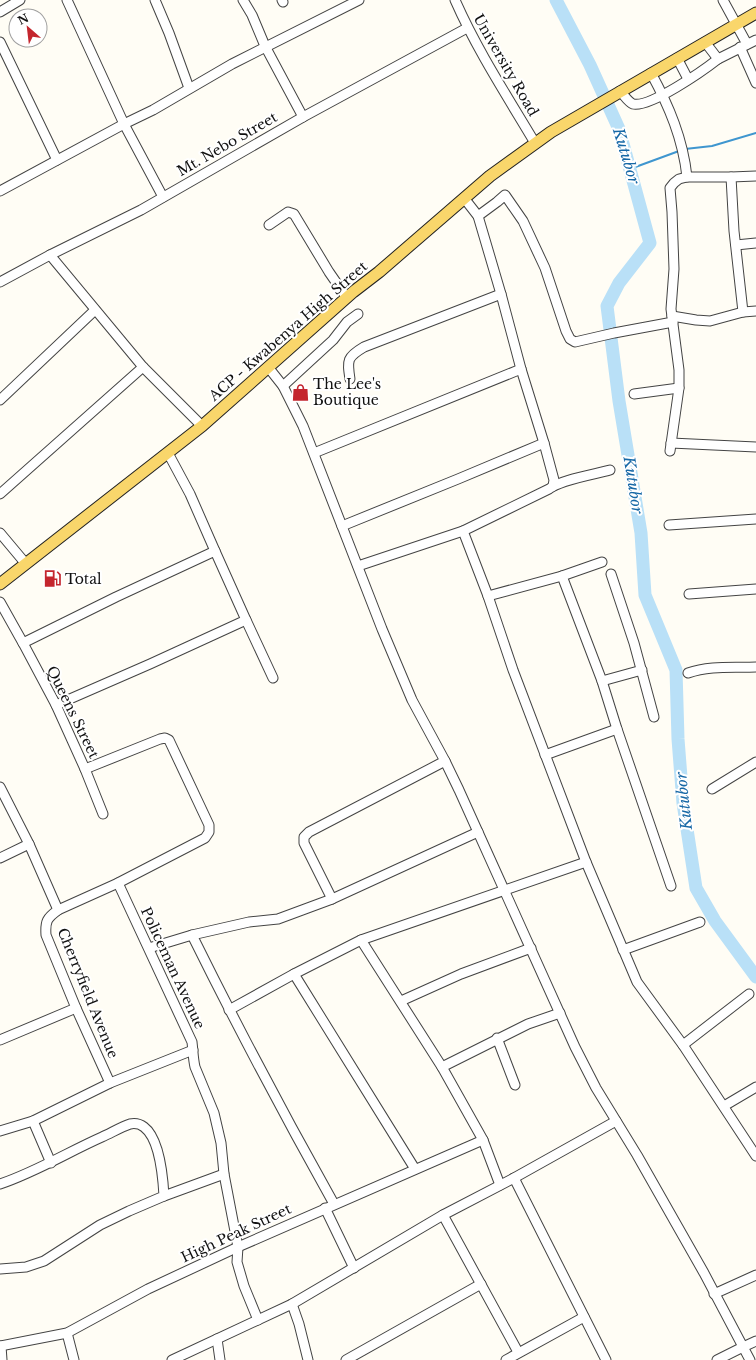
<svg xmlns="http://www.w3.org/2000/svg" width="756" height="1360" font-family="'Libre Baskerville',serif">
<rect width="100%" height="100%" fill="#fffdf5"/>
<g fill="none" stroke-linecap="round" stroke-linejoin="round">
<!-- stream -->
<g stroke="#3f96cf" stroke-width="2">
<path d="M 685,149 L 712,146 L 756,133"/>
<path d="M 630,169 L 679,151"/>
</g>
<!-- river -->
<path stroke="#b9e0f7" stroke-width="13" d="M 556,0 L 590,65 L 619,129 L 650,243 L 619,283 L 607,306 L 619,401 L 641,533 L 645,595 L 676,670 L 678,739 L 683,803 L 696,888 L 715,921 L 756,977"/>
<defs>
<g id="minor">
<path d="M 67,0 L 124,124 L 163,197"/>
<path d="M 155,0 L 169,33 L 189,88"/>
<path d="M 243,0 L 252,15 L 265,46 L 303,117"/>
<path d="M 282,0 L 283,2"/>
<path d="M 455,0 C 477,50 507,96 535,143"/>
<path d="M 723,0 L 747,44"/>
<path d="M 0,12 L 20,0"/>
<path d="M 0,42 L 57,160"/>
<path d="M 740,47 L 756,83"/>
<path d="M 677,58 L 688,79"/>
<path d="M 718,59 L 756,40"/>
<path d="M 651,73 C 669,106 683,139 687,177"/>
<path d="M 620,91 C 624,95 628,102 633,104 C 650,108 704,70 718,59 L 705,42"/>
<path d="M 731,177 L 734,231 L 743,312"/>
<path d="M 0,191 L 124,124 L 153,110 L 232,64 L 359,0"/>
<path d="M 464,198 L 478,216 L 501,294 L 521,369 L 544,443 L 554,480 L 553,486"/>
<path d="M 478,216 L 497,202 L 505,195 L 523,221 L 545,268 L 566,331 L 570,339 L 575,342 L 614,333 L 673,322"/>
<path d="M 269,225 L 288,212 L 294,214 L 329,272 L 347,298"/>
<path d="M 736,245 L 756,243"/>
<path d="M 50,255 L 143,367 L 202,426"/>
<path d="M 0,282 L 50,255 L 141,210 L 303,117 L 467,28"/>
<path d="M 672,316 L 696,320 L 710,321 L 743,312 L 756,311"/>
<path d="M 268,367 L 283,386 L 303,426 L 382,629 L 412,700 L 445,761 L 459,790 L 575,1047 L 596,1088 L 637,1155 L 704,1273 L 750,1360"/>
<path d="M 350,379 C 347,360 347,357 364,347 L 501,294"/>
<path d="M 283,386 L 333,340 L 347,322 L 358,314"/>
<path d="M 634,394 L 679,388"/>
<path d="M 0,400 L 95,310"/>
<path d="M 671,443 L 756,447"/>
<path d="M 670,451 L 679,388 L 679,370 L 671,309 L 674,269 L 672,212 L 670,188 L 674,183 L 679,179 L 687,177 L 731,177 L 756,176"/>
<path d="M 168,453 L 190,494 L 215,551"/>
<path d="M 314,453 L 521,369"/>
<path d="M 0,494 L 143,367"/>
<path d="M 669,525 L 756,519"/>
<path d="M 342,526 L 458,479 L 544,443"/>
<path d="M 463,531 L 488,596 L 513,670 L 586,862 L 637,982 L 683,1045 L 756,1156"/>
<path d="M 0,533 L 26,564"/>
<path d="M 358,566 L 463,531 L 549,489 C 559,480 596,474 610,470"/>
<path d="M 611,574 L 634,643 L 654,717"/>
<path d="M 562,576 L 602,681 L 617,729 L 671,886"/>
<path d="M 689,594 L 756,589"/>
<path d="M 488,596 L 562,576 L 602,562"/>
<path d="M 0,602 L 23,643 L 56,705 L 85,769 L 160,739 L 165,738 L 169,740 L 209,825 L 209,832 L 205,838 L 118,883 L 58,910"/>
<path d="M 246,620 L 273,678"/>
<path d="M 23,643 L 116,597 L 215,551 L 246,620 L 150,664 L 56,705"/>
<path d="M 688,673 C 710,665 734,668 756,667"/>
<path d="M 602,681 L 642,670"/>
<path d="M 545,755 L 617,729"/>
<path d="M 85,769 L 103,814"/>
<path d="M 0,787 L 29,844 L 58,910 C 47,918 45,921 46,935 L 76,1008 L 110,1083"/>
<path d="M 712,789 L 756,762"/>
<path d="M 0,858 L 29,844"/>
<path d="M 118,883 L 192,1042 C 193,1050 193,1058 195,1067 L 214,1113 L 221,1143 L 224,1174 L 238,1247 L 237,1262 L 244,1286 L 258,1320"/>
<path d="M 332,899 L 304,843 L 304,837 L 309,832 L 445,761"/>
<path d="M 192,935 C 237,1026 284,1115 334,1204"/>
<path d="M 361,940 L 442,1067 L 483,1140 L 500,1185"/>
<path d="M 149,948 L 192,935 L 249,922 L 278,919 L 332,899 L 478,832"/>
<path d="M 623,950 L 700,922"/>
<path d="M 294,974 L 415,1169"/>
<path d="M 401,1001 L 461,974 L 531,948"/>
<path d="M 229,1010 L 294,974 L 361,940 L 586,862"/>
<path d="M 497,1038 L 515,1085"/>
<path d="M 0,1040 L 76,1008"/>
<path d="M 683,1045 L 749,994"/>
<path d="M 442,1067 L 528,1024 L 560,1013"/>
<path d="M 724,1106 L 756,1087"/>
<path d="M 33,1121 L 51,1163"/>
<path d="M 0,1131 L 33,1121 L 110,1083 L 193,1050"/>
<path d="M 514,1178 L 606,1360"/>
<path d="M 0,1184 C 36,1172 68,1152 102,1137 C 111,1133 121,1127 130,1124 C 135,1123 140,1124 144,1127 C 160,1139 163,1178 164,1196 L 129,1211 L 100,1225 L 44,1261 L 26,1267 L 0,1269"/>
<path d="M 164,1196 L 224,1174"/>
<path d="M 325,1208 L 354,1268"/>
<path d="M 443,1215 L 518,1352"/>
<path d="M 714,1294 L 756,1275"/>
<path d="M 292,1304 L 299,1324 L 308,1360"/>
<path d="M 67,1333 L 74,1360"/>
<path d="M 217,1339 L 220,1360"/>
<path d="M 0,1346 L 67,1333 L 148,1289 L 238,1247 L 483,1140"/>
<path d="M 1,1346 L 2,1360"/>
<path d="M 172,1360 L 292,1304 L 443,1215 L 514,1178 L 616,1121"/>
<path d="M 346,1360 L 481,1284"/>
<path d="M 506,1360 L 584,1317"/>
<path d="M 717,1360 L 743,1347 L 756,1341"/>
</g>
<path id="major" d="M 0,584 L 202,426 L 353,292 L 379,272 L 490,176 L 551,132 L 756,13"/>
</defs>
<!-- minor casing -->
<use href="#minor" stroke="#444" stroke-width="11"/>
<!-- major casing -->
<use href="#major" stroke="#222" stroke-width="13"/>
<!-- minor -->
<use href="#minor" stroke="#fff" stroke-width="9"/>
<!-- major -->
<use href="#major" stroke="#f9d66b" stroke-width="11"/>
</g>
<!-- icons -->
<defs>
<symbol id="shop-bare" viewBox="-9 -9 18 18"><path d="M-5-2.5h2.3a2.7 3.5 0 0 1 5.4 0H5L5.5 6h-11ZM-1.5-2.5h3a1.5 2.3 0 0 0-3 0Z" fill="#c4262e" stroke="#fff" stroke-width="2.5" paint-order="stroke"/></symbol>
<symbol id="fuel-bare" viewBox="-9 -9 18 18"><path d="M-5.5-6h7V0h2V4h1.3V-2.5L3-4.5l.8-.8L6-3V5H2.5V1h-1V6h-7ZM-4.2-4.7v3.2H.2V-4.7Z" fill="#c4262e" stroke="#fff" stroke-width="2.5" paint-order="stroke"/></symbol>
</defs>
<g fill-rule="evenodd">
<use href="#shop-bare" x="288" y="380" width="25" height="25"/>
<use href="#fuel-bare" x="40" y="566" width="25" height="25"/>
</g>
<g text-anchor="middle" stroke-width="4" stroke-linejoin="round" paint-order="stroke">
<!-- street labels -->
<g font-size="14" fill="#111" stroke="#fff">
<text transform="translate(506 65) rotate(60)" y="5">University Road</text>
<text transform="translate(227 144) rotate(-30)" y="5">Mt. Nebo Street</text>
<text transform="translate(288 331) rotate(-41)" y="5">ACP - Kwabenya High Street</text>
<text transform="translate(73 712) rotate(64)" y="5">Queens Street</text>
<text transform="translate(173 968) rotate(65)" y="5">Policeman Avenue</text>
<text transform="translate(88 993) rotate(68)" y="5">Cherryfield Avenue</text>
<text transform="translate(236 1233) rotate(-25)" y="5">High Peak Street</text>
</g>
<!-- poi labels -->
<g font-size="14" fill="#111" stroke="#fff" text-anchor="start">
<text x="313" y="389">The Lee's<tspan x="313" dy="16">Boutique</tspan></text>
<text x="65" y="584">Total</text>
</g>
<!-- water labels -->
<g font-size="15" font-style="italic" fill="#1768a6" stroke="#fff">
<text transform="translate(626 156) rotate(73)" y="5">Kutubor</text>
<text transform="translate(633 485) rotate(81)" y="5">Kutubor</text>
<text transform="translate(684 801) rotate(-96)" y="5">Kutubor</text>
</g>
</g>
<!-- north arrow -->
<g transform="translate(28 28) rotate(332)"><circle r="19" fill="#ffffff" stroke="#a0a0a0"/>
<path d="M0-3L7 15L0 10L-7 15Z" fill="#c4262e"/>
<text y="-6" font-size="11" font-weight="bold" text-anchor="middle" fill="#111111">N</text>
</g>
</svg>
